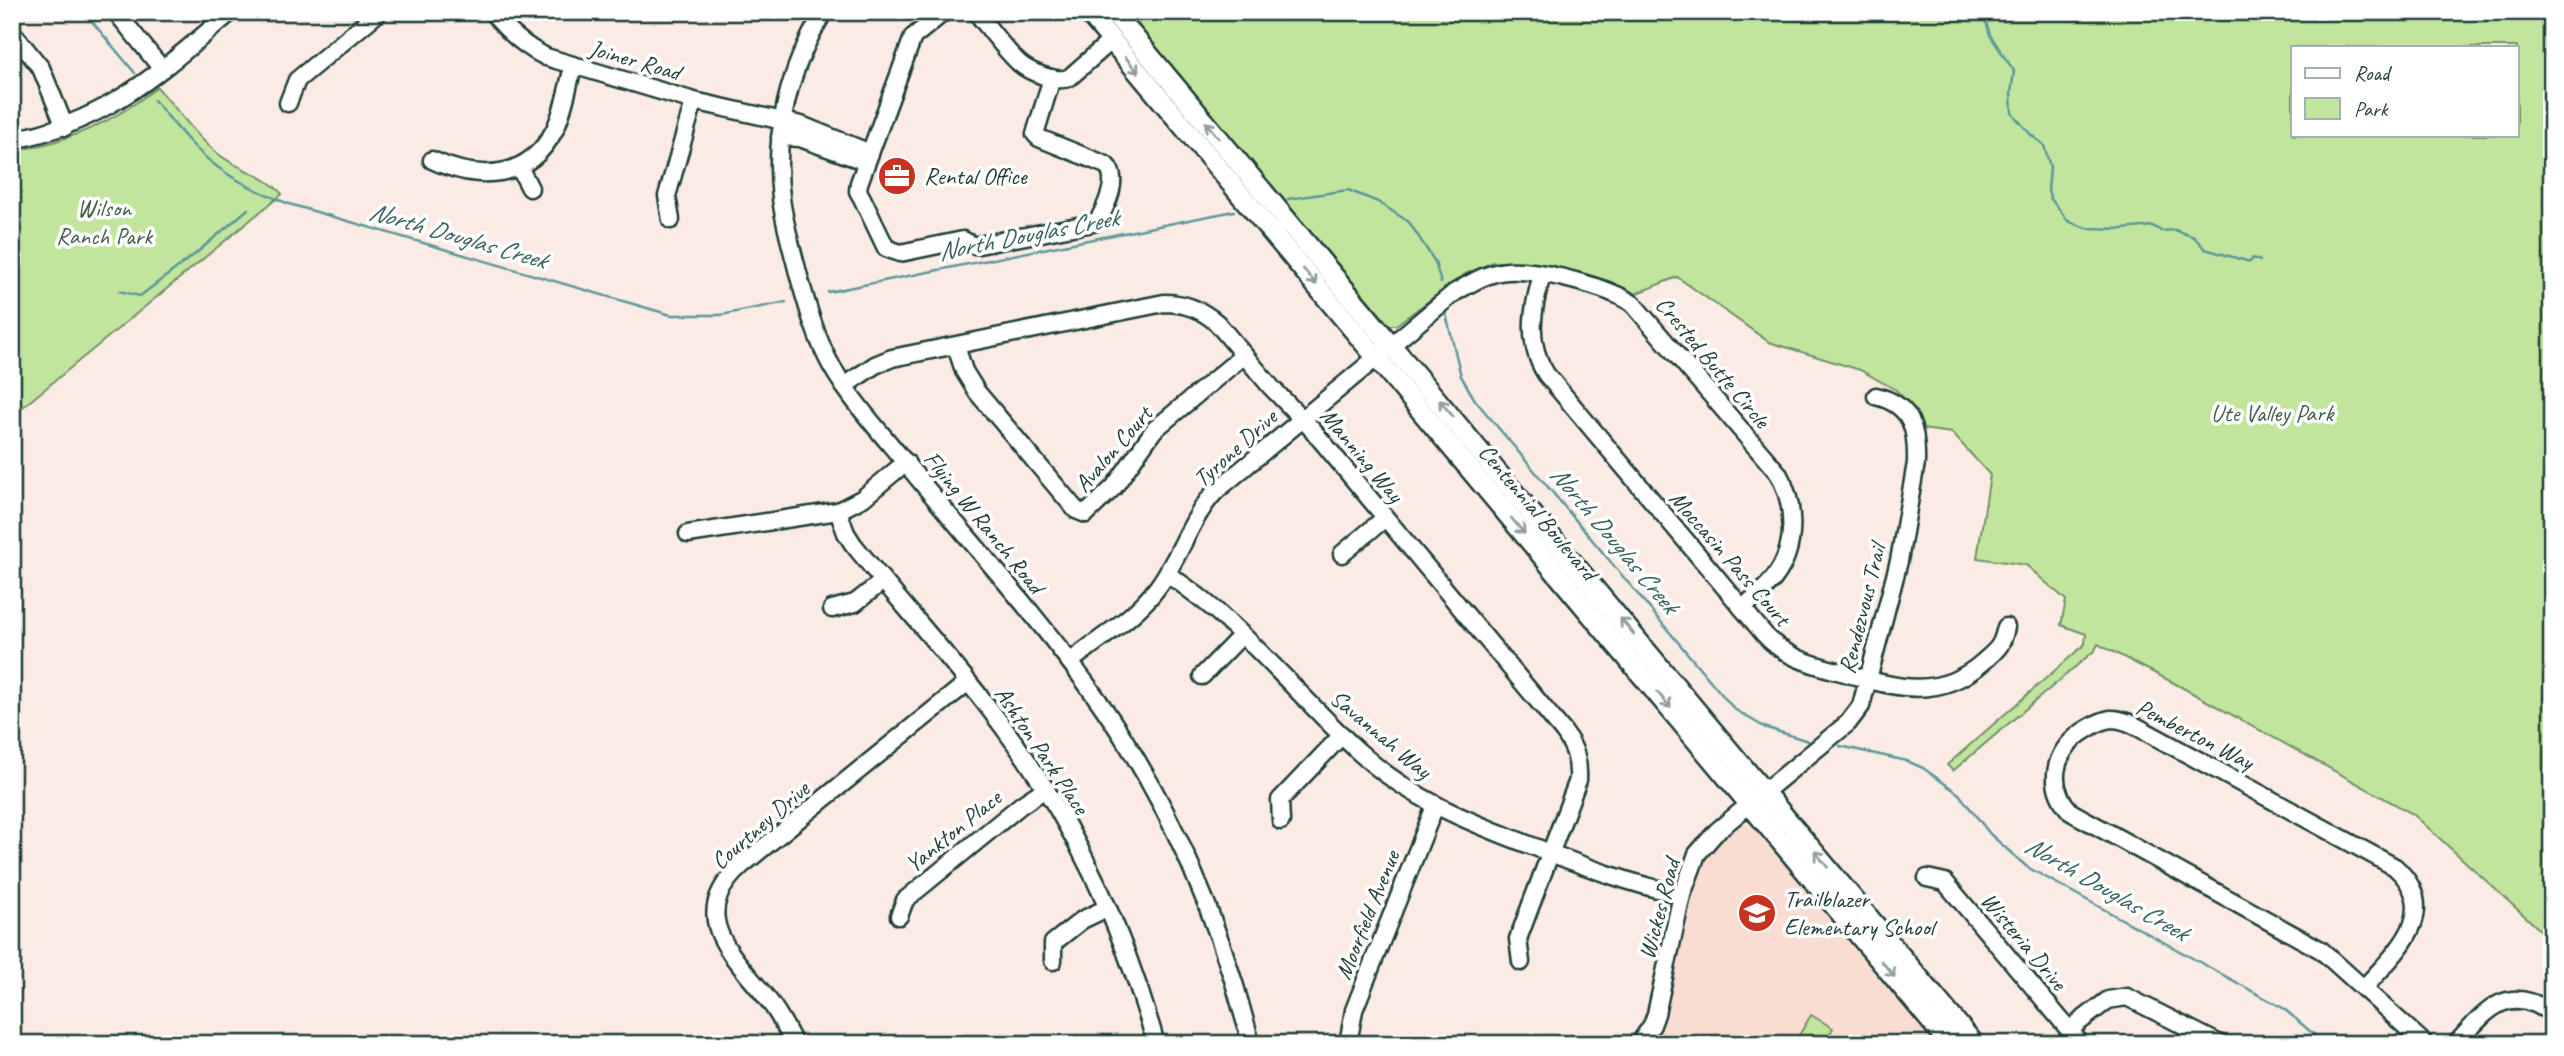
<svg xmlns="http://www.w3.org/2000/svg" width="2564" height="1056" font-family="Caveat,sans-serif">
<rect width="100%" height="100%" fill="#fbebe5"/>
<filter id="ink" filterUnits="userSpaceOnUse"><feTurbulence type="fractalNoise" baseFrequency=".0143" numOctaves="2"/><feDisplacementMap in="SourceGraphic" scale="14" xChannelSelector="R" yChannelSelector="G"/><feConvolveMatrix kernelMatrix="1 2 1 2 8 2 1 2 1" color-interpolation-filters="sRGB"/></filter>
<g filter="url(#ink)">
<!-- built -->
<path fill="#f9ddd2" d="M 1746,823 L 1752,824 L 1758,829 L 1936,1044 L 1650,1044 L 1662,1026 L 1696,872 L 1709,851 L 1738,825 Z"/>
<!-- green -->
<g fill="#c2e59e" stroke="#709169" stroke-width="2" fill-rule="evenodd">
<path d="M 1126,12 L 2552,12 L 2552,941 L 2413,814 L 2172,682 L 2098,644 L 2095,650 L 1953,771 L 1947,765 L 2085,644 L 2086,634 L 2061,625 L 2066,600 L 2026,565 L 1977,558 L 1990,475 L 1952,433 L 1922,429 L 1913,409 L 1896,390 L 1860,370 L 1769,342 L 1677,277 L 1635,294 L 1609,281 L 1520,262 L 1493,262 L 1465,274 L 1396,325 L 1389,325 ZM 2293,47 L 2517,47 L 2517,135 L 2293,135 Z"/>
<path d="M 157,87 C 178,110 196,137 221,156 C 240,170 267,176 282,194 L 12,416 L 12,151 C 66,143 115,122 157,87 Z"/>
<path d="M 1811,1015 L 1833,1028 L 1824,1044 L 1794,1044 Z"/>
</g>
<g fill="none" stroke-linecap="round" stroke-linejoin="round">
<!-- stream -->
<g stroke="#5c9899" stroke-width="2.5">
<path d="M 84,12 L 135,73"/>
<path d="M 1983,12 L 1990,35 L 2014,71 L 2011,93 L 2012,113 L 2031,135 L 2044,145 L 2050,167 L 2048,191 L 2051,199 L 2068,221 L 2086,228 L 2123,229 L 2153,226 L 2161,231 L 2175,230 L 2194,237 L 2205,249 L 2250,262 L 2253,258 L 2260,261"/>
<path d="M 154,100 C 172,121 189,144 211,162 C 234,181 262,193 289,204 L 671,315 L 721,315 L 786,302"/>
<path d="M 1288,199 L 1348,190 L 1378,202 L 1409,222 L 1435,262 L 1441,283"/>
<path d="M 119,291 L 140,296 L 194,255 L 248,209"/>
<path d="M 828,292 L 1234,211"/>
<path d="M 1446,314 L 1461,376 L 1475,400 L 1734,709 L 1764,727 L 1808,741"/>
<path d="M 1840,746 L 1907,761 L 1923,768 L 1959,794 L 1990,834 L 2027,867 L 2283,1008 L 2325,1044"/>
</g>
<defs>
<g id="minor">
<path d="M 116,12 L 162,69"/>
<path d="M 492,12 C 507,31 524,46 546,57 L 694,101 L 801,125 L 870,153"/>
<path d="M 824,12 C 789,68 773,132 781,198 C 784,223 792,249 798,273 C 807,305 816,339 832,367 C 853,403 882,434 908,466 C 971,543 1040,618 1098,700 C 1170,802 1221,923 1251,1044"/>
<path d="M 944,12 L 913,37 L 859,183 L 858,191 L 862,198 L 886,248 L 900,253 L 963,240 L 972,245 L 979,245 L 1093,223 L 1099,219 C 1107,204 1120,178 1106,165 L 1039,138 L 1035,134 L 1052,78"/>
<path d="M 976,12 C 990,29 1003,48 1019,63 C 1029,72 1058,84 1070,77 L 1112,40"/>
<path d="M 12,32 L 41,68 L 65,127"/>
<path d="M 288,103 L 297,80 L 379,12"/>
<path d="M 780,137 L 800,138 L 861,160"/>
<path d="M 12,140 C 106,123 161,71 231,12"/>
<path d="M 432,160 C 478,181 529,181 555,129 C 564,110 568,87 573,66"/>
<path d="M 519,167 L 530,188"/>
<path d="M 671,220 L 667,196 L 694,101"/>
<path d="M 1542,275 C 1532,310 1526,342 1546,374 L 1764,634 C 1786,659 1815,665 1845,673 C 1896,688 1939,701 1983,662 C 1998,649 2002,646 2006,627"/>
<path d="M 956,346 L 964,371 L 977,392 L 1076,510 L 1086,514 L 1114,487 L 1154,430 L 1244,355"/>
<path d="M 844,386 L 875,365 L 892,358 L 1164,303 C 1185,303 1201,309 1217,323 L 1271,387 L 1310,427 L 1563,731 C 1575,747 1579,761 1578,780 L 1518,939 L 1521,962"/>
<path d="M 838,511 L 846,533 L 853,544 C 906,610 965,673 1014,742 C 1079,832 1126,937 1156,1044"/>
<path d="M 688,534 L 838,511 L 863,498 L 906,462"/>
<path d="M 1342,554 L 1385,518"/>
<path d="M 1167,574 C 1238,619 1296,694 1358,751 C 1410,799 1471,823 1535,847 C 1583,866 1631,884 1682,895"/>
<path d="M 832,609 L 855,603 L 883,581"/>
<path d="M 1070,662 C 1098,639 1135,618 1157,588 C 1180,558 1190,518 1216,491 L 1454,293 C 1471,283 1488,272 1508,271 C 1538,269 1610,287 1633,304 L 1778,473 C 1796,505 1797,548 1774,578 C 1765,590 1753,599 1742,608"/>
<path d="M 1202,676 L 1241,636"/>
<path d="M 1281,821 L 1280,800 L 1342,735"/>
<path d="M 1927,878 L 1945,882 L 2081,1044"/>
<path d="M 899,916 L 905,900 L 1021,805 L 1045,789"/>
<path d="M 1053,961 L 1053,943 L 1082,920 L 1107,908"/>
<path d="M 2364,988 C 2396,952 2444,912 2395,867 L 2132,724 C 2125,721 2118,719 2111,719 C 2101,720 2090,727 2081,733 C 2054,753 2046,785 2071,812 L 2321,950 L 2425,1044"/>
<path d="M 2069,1030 L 2108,1000 L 2127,997 L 2220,1044"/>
<path d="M 794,1044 C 786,1027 778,1012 766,997 C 732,954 685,916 742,865 L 968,682"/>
<path d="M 1348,1044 L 1354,1010 L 1435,806"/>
<path d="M 1639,1044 L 1652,1025 L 1656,1014 L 1682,895 L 1697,854 L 1717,831 L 1848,723 L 1861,706 L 1899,561 L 1916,463 C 1917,429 1912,405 1876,396"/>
<path d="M 2456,1044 C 2486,1011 2508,981 2552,1014"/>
</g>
<g id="major">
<path d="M 1088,12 L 1950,1044"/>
<path d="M 1113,12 L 1974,1044"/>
</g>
</defs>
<!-- minor casing -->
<use href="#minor" stroke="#1f3d34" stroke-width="21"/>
<!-- major casing -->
<use href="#major" stroke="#1f3d34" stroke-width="24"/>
<!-- minor -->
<use href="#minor" stroke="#fff" stroke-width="16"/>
<!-- major -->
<use href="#major" stroke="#fff" stroke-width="19"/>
</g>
<!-- one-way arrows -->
<defs><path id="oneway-shaft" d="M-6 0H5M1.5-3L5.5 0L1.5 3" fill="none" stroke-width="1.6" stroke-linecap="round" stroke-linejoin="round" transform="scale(1.75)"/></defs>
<g stroke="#8f9e9a">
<use href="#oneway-shaft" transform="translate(1132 65) rotate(50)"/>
<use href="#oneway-shaft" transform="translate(1212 130) rotate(-130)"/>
<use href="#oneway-shaft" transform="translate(1310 277) rotate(50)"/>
<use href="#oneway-shaft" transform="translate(1446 408) rotate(-130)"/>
<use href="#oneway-shaft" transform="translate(1518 526) rotate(50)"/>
<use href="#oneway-shaft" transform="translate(1627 626) rotate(-130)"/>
<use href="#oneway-shaft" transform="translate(1664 700) rotate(50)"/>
<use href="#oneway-shaft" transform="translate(1821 859) rotate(-129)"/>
<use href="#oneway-shaft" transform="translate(1888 969) rotate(50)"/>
</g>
</g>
<!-- icons -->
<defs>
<symbol id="office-disc" viewBox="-11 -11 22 22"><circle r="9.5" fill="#c8321e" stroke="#fff"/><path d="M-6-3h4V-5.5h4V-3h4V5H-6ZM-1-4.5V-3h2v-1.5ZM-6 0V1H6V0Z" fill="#fff"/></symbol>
<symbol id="school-disc" viewBox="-11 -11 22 22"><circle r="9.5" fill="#c8321e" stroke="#fff"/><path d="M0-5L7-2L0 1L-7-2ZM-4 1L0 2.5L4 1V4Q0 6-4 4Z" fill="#fff"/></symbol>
</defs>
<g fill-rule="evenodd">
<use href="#office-disc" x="875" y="154" width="44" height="44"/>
<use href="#school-disc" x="1735" y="891" width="44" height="44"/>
</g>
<g text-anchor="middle" stroke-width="7" stroke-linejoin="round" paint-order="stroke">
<!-- street labels -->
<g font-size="24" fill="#1f3d34" stroke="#fff">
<text transform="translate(635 60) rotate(16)" y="8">Joiner Road</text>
<text transform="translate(1713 362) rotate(50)" y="8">Crested Butte Circle</text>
<text transform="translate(1235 448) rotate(-42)" y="8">Tyrone Drive</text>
<text transform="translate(1113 449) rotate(-49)" y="8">Avalon Court</text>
<text transform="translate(1362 455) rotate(50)" y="8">Manning Way</text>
<text transform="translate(1538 512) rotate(50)" y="8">Centennial Boulevard</text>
<text transform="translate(984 522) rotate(51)" y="8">Flying W Ranch Road</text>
<text transform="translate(1730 558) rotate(49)" y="8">Moccasin Pass Court</text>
<text transform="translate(1862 609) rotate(-76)" y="8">Rendezvous Trail</text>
<text transform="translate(1381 734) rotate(40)" y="8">Savannah Way</text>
<text transform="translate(2195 734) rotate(27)" y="8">Pemberton Way</text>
<text transform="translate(1042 750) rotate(56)" y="8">Ashton Park Place</text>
<text transform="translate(760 825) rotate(-41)" y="8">Courtney Drive</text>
<text transform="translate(953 831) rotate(-39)" y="8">Yankton Place</text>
<text transform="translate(1659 909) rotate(-75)" y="8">Wickes Road</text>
<text transform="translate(1367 915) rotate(-68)" y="8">Moorfield Avenue</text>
<text transform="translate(2024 941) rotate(50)" y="8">Wisteria Drive</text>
</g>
<!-- poi labels -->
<g font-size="24" fill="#1f3d34" stroke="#fff" text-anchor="start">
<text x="924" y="184">Rental Office</text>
<text x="1784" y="907">Trailblazer<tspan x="1784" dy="28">Elementary School</tspan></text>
</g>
<!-- park labels -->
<g font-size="24" fill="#405f49" stroke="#fff">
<text x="104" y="216">Wilson<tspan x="104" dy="28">Ranch Park</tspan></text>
<text x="2272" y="421">Ute Valley Park</text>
</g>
<!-- water labels -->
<g font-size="26" font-style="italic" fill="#38635e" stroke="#fff">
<text transform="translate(1028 234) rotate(-11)" y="9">North Douglas Creek</text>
<text transform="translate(458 235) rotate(16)" y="9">North Douglas Creek</text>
<text transform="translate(1615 539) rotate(50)" y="9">North Douglas Creek</text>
<text transform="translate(2107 888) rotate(30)" y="9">North Douglas Creek</text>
</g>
</g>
<!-- margin -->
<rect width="2564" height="1056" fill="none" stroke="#fff" stroke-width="42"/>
<rect x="21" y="21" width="2522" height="1014" fill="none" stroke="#1f3d34" stroke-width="2.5" filter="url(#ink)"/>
<!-- legend -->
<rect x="2291" y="46" width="228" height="91" fill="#ffffff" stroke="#a5b1ae" stroke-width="2"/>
<rect x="2305" y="68" width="35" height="10" fill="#ffffff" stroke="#a5b1ae" stroke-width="2"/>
<text x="2354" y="80" font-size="21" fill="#1f3d34">Road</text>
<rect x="2305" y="98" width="35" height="21" fill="#c2e59e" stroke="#a5b1ae" stroke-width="2"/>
<text x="2354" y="116" font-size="21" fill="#1f3d34">Park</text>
</svg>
